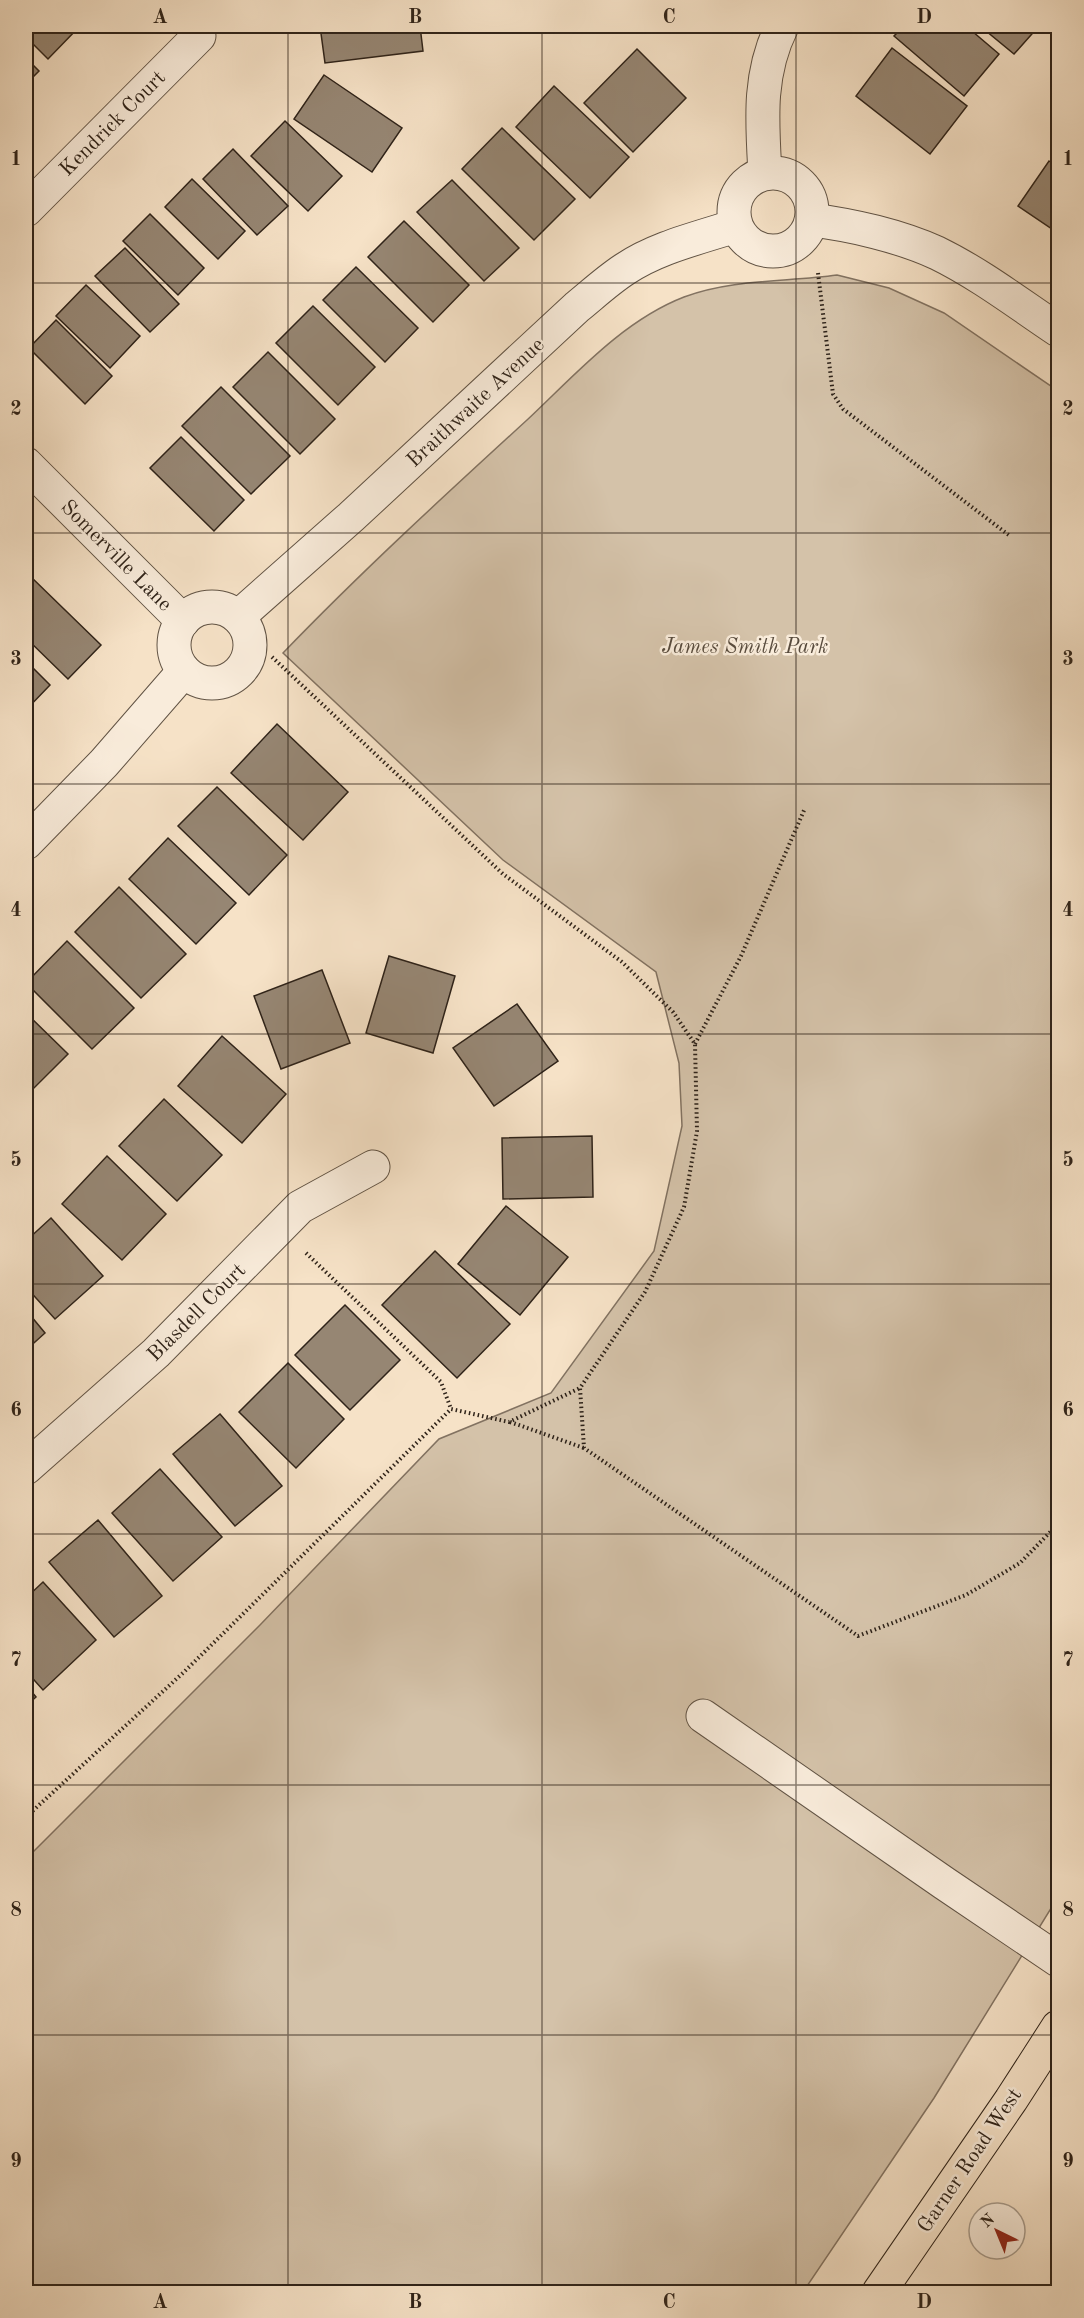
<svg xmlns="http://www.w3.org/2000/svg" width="1084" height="2318" font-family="'Old Standard TT',serif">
<rect width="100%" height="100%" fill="#f6e2c7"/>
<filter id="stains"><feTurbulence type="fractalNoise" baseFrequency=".00333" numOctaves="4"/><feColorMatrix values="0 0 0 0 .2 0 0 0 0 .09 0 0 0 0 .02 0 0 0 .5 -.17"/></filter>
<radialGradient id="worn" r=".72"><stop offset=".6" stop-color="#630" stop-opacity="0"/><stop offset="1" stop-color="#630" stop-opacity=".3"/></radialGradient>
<!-- green -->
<path fill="#d4c2a9" stroke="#827261" stroke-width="1.5" d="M 837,275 L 889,288 L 944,313 L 1058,391 L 1058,1897 L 934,2098 L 803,2292 L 26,2292 L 26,1859 L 260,1625 L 439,1439 L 551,1393 L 654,1251 L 682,1126 L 679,1063 L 656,972 L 503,860 L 283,653 C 361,572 444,496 527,420 C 574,376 622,321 684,297 C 732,279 786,282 837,275 Z"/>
<!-- building -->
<g fill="#968673" stroke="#2f2319" stroke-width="1.5">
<path d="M 26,26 L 73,26 L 77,29 L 48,59 L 26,37 Z"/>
<path d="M 320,26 L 420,26 L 423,51 L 325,63 Z"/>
<path d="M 904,26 L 966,26 L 999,54 L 964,96 L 894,36 Z"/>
<path d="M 980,26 L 1039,26 L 1014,54 Z"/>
<path d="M 892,48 L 967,106 L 930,154 L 856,96 Z"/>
<path d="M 637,49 L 686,98 L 633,152 L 584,103 Z"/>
<path d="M 26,58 L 39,71 L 26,84 Z"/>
<path d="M 324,75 L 402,128 L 372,172 L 294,119 Z"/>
<path d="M 554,86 L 629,157 L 590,198 L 516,127 Z"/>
<path d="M 285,121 L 342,176 L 308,211 L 251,156 Z"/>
<path d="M 502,128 L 575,199 L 534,240 L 462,169 Z"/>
<path d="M 233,149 L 288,206 L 257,235 L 203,179 Z"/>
<path d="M 1049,161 L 1058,167 L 1058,233 L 1018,206 Z"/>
<path d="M 192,179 L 245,231 L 218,259 L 165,207 Z"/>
<path d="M 452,180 L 519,248 L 484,281 L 417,212 Z"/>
<path d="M 150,214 L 204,268 L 178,295 L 123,241 Z"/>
<path d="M 404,221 L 469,285 L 433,322 L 368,257 Z"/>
<path d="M 125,248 L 179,304 L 150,332 L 95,276 Z"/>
<path d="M 356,267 L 418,328 L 385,362 L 323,300 Z"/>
<path d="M 86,285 L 140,336 L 110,368 L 56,316 Z"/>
<path d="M 313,306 L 375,367 L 338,405 L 276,343 Z"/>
<path d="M 56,320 L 112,376 L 85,404 L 29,348 Z"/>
<path d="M 268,352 L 335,419 L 300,454 L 233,387 Z"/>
<path d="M 221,387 L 290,456 L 251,494 L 182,426 Z"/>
<path d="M 181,437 L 244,500 L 214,531 L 150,468 Z"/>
<path d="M 29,575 L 101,645 L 68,679 L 26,638 L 26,579 Z"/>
<path d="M 26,661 L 50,685 L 26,710 Z"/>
<path d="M 277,724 L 348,792 L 303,840 L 231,773 Z"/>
<path d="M 217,787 L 287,855 L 249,895 L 178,826 Z"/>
<path d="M 168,838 L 236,903 L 196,944 L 129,879 Z"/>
<path d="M 119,887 L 186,954 L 141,998 L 75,932 Z"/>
<path d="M 67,941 L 134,1008 L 92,1049 L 26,983 Z"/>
<path d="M 389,956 L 455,976 L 433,1053 L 366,1033 Z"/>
<path d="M 322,970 L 350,1043 L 281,1069 L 254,996 Z"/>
<path d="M 517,1004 L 558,1061 L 494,1106 L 453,1048 Z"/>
<path d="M 26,1013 L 68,1054 L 30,1092 L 26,1087 Z"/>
<path d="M 222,1036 L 286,1094 L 242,1143 L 178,1086 Z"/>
<path d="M 164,1099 L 222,1155 L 177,1201 L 119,1146 Z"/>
<path d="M 592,1136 L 593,1197 L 503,1199 L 502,1138 Z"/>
<path d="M 107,1156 L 166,1214 L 122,1260 L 62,1204 Z"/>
<path d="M 506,1206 L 568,1257 L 520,1315 L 458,1264 Z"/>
<path d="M 51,1218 L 103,1276 L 55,1319 L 26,1287 L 26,1241 Z"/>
<path d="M 435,1251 L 510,1324 L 457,1378 L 382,1305 Z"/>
<path d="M 345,1305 L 400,1360 L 350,1410 L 295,1355 Z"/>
<path d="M 26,1310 L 45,1333 L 26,1350 Z"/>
<path d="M 288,1363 L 344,1419 L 296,1468 L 239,1412 Z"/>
<path d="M 220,1414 L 282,1486 L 235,1526 L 173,1454 Z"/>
<path d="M 160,1469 L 222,1537 L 173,1581 L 112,1513 Z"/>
<path d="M 98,1520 L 162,1596 L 114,1637 L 49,1562 Z"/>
<path d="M 43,1582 L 96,1640 L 43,1690 L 26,1671 L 26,1598 Z"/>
<path d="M 26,1685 L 36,1697 L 26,1706 Z"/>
</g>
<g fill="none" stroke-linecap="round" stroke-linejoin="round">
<defs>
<g id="minor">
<circle cx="773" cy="212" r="39"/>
<path d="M 765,173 C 762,121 758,74 782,26"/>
<path d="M 26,210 L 199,36"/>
<path d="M 812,220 C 852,225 900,236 937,253 C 980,274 1019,304 1058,330"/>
<path d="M 26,464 L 183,621"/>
<circle cx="212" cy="645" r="38"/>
<path d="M 238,617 L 351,517 L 577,307 C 593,294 608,280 625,269 C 658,247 699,238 735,226"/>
<path d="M 26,843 L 104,763 L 184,671"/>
<path d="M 26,1468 L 156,1353 L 300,1207 L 373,1167"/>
<path d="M 703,1716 L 944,1883 L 1058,1960"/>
</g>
<path id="major" d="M 879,2292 L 1011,2100 L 1058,2027"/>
</defs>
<!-- minor casing -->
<use href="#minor" stroke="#615344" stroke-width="35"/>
<!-- major casing -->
<use href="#major" stroke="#2f2319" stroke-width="35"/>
<!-- path -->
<g stroke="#2f2319" stroke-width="4" stroke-dasharray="1.5 3" stroke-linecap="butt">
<path d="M 818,273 L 833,394 L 843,409 L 1010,536"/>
<path d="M 272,657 L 503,874 L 622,962 L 673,1012 L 695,1044 L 697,1131 L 684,1207 L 645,1292 L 580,1388 L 584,1448 L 858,1636 L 966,1595 L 1020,1563 L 1058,1524"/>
<path d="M 695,1044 L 741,956 L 805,808"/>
<path d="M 306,1253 L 441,1382 L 451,1409"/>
<path d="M 510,1422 L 584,1448"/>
<path d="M 26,1817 L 184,1672 L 451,1409 L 509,1422 L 580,1388"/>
</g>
<!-- minor -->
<use href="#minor" stroke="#f9ecdb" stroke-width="33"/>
<!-- major -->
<use href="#major" stroke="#f6e2c7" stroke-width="33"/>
</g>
<!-- grid -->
<path fill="none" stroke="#2f2319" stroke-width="1.5" stroke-opacity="0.55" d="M 288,26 L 288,2292M 542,26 L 542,2292M 796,26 L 796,2292M 26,283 L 1058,283M 26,533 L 1058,533M 26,784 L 1058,784M 26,1034 L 1058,1034M 26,1284 L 1058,1284M 26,1534 L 1058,1534M 26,1785 L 1058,1785M 26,2035 L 1058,2035"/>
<g text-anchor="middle" stroke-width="5" stroke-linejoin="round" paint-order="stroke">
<!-- street labels -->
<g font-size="21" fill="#2f2319" stroke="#f9ecdb">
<text transform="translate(112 123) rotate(-45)" y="7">Kendrick Court</text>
<text transform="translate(475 402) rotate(-43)" y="7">Braithwaite Avenue</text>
<text transform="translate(117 555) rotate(45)" y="7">Somerville Lane</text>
<text transform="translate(196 1312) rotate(-45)" y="7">Blasdell Court</text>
<text transform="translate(969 2160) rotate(-56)" y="7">Garner Road West</text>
</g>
<!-- park labels -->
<g font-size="21" font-style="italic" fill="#584b3d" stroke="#f9ecdb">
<text x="745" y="653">James Smith Park</text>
</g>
</g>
<!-- margin -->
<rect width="1084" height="2318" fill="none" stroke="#f6e2c7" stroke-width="66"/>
<!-- north arrow -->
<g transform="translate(997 2231) rotate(317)"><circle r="28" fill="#f9ecdb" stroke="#a89c8d" stroke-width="1.5"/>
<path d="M0-4.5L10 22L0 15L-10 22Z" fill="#8f2418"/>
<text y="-9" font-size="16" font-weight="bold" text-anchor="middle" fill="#2f2319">N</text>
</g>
<rect x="33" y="33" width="1018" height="2252" fill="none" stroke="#2f2319" stroke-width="2"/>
<g font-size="20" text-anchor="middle" font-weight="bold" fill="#2f2319">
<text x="160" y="23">A</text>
<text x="415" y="23">B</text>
<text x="669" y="23">C</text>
<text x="924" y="23">D</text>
<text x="16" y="165">1</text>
<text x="1068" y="165">1</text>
<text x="16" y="415">2</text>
<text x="1068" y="415">2</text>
<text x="16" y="665">3</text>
<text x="1068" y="665">3</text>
<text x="16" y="916">4</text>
<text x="1068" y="916">4</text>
<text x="16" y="1166">5</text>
<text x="1068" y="1166">5</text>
<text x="16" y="1416">6</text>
<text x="1068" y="1416">6</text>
<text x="16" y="1666">7</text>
<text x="1068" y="1666">7</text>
<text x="16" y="1916">8</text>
<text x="1068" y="1916">8</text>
<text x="16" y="2167">9</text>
<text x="1068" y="2167">9</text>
<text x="160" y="2308">A</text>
<text x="415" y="2308">B</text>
<text x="669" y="2308">C</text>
<text x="924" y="2308">D</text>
</g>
<rect width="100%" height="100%" filter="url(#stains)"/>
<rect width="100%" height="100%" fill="url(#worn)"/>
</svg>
